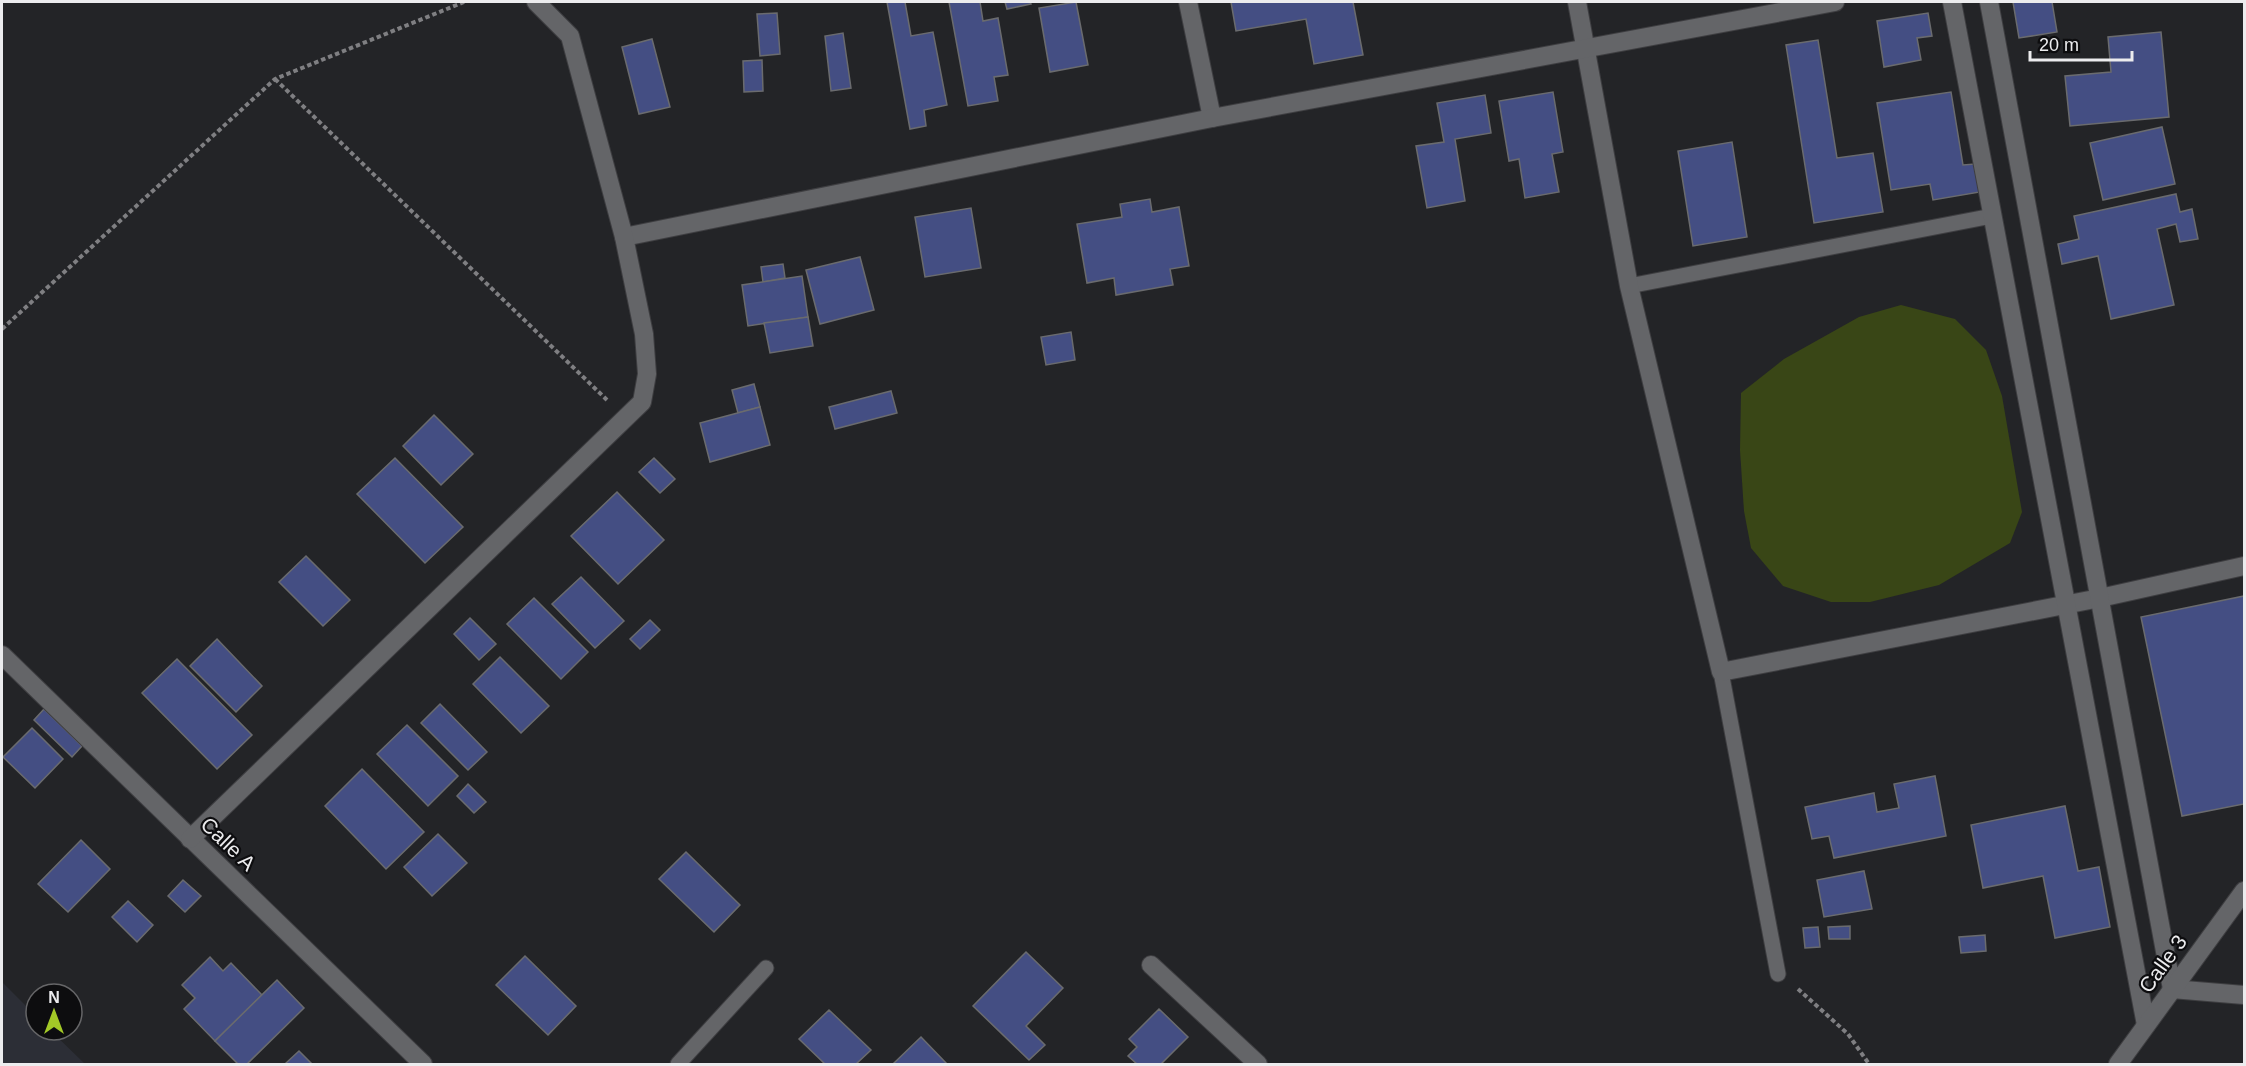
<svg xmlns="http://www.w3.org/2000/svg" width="2246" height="1066" font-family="Helvetica,sans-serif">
<rect width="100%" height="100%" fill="#232427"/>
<!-- built -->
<path fill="#2c2e36" d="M 2,982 L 36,1016 L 36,1030 L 50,1030 L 85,1064 L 2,1064 Z"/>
<!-- green -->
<path fill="#394616" d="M 1901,305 L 1955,319 L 1986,350 L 2002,396 L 2022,512 L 2010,543 L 1939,585 L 1870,602 L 1831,602 L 1783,586 L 1751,548 L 1744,511 L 1740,450 L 1741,393 L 1784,359 L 1859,317 Z"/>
<!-- building -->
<g fill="#444e83" stroke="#6a6b6e" stroke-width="1.5">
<path d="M 887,2 L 905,2 L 911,36 L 933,32 L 947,105 L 924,110 L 926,126 L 910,129 Z"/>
<path d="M 949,2 L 980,2 L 983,21 L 998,18 L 1008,75 L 994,77 L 998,101 L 968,106 Z"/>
<path d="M 1005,2 L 1030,2 L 1031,4 L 1007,9 Z"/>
<path d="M 1076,2 L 1088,65 L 1050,72 L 1039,8 Z"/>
<path d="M 1231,2 L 1353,2 L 1363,55 L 1314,64 L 1306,19 L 1236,31 Z"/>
<path d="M 2013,2 L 2052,2 L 2057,32 L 2019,38 Z"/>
<path d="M 777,13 L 780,54 L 760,56 L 757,14 Z"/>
<path d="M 1928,13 L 1932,36 L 1917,38 L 1921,60 L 1884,67 L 1877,21 Z"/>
<path d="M 2161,32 L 2169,117 L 2070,126 L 2065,76 L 2111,72 L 2108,37 Z"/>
<path d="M 843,33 L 851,88 L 831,91 L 825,36 Z"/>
<path d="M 652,39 L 670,107 L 639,114 L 622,47 Z"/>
<path d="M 1818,40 L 1837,158 L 1873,153 L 1883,212 L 1814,223 L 1786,45 Z"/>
<path d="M 762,60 L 763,91 L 744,92 L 743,61 Z"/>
<path d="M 1553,92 L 1563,152 L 1552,154 L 1559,192 L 1525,198 L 1519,159 L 1509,161 L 1499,101 Z"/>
<path d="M 1951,92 L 1963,165 L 1975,164 L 1980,192 L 1933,200 L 1930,184 L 1891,190 L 1877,103 Z"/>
<path d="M 1485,95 L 1491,133 L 1455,139 L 1465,201 L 1427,208 L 1416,146 L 1444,142 L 1437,103 Z"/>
<path d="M 2162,127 L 2175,184 L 2103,200 L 2090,143 Z"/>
<path d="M 1732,142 L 1747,237 L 1693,246 L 1678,151 Z"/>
<path d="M 2176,194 L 2180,212 L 2192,209 L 2198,239 L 2180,242 L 2176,224 L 2157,229 L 2174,305 L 2111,319 L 2098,256 L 2062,264 L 2058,244 L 2079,239 L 2074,216 Z"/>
<path d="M 1150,199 L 1152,212 L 1179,207 L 1189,266 L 1170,269 L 1173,285 L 1116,295 L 1114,278 L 1087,283 L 1077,224 L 1122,217 L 1120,204 Z"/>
<path d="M 971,208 L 981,268 L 925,277 L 915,217 Z"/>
<path d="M 860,257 L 874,310 L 820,324 L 806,270 Z"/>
<path d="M 783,264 L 785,278 L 763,282 L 761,267 Z"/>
<path d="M 802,276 L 808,317 L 748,326 L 742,285 Z"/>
<path d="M 808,317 L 813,346 L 770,353 L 764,323 Z"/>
<path d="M 1071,332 L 1075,360 L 1046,365 L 1041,337 Z"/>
<path d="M 754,384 L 760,407 L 738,413 L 732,390 Z"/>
<path d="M 891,391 L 897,413 L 835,429 L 829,407 Z"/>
<path d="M 760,407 L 770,445 L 710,462 L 700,423 Z"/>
<path d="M 434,415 L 473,454 L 441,485 L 403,446 Z"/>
<path d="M 395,458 L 463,527 L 425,563 L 357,494 Z"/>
<path d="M 654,458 L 675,479 L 660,493 L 639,472 Z"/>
<path d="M 617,492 L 664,540 L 618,584 L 571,536 Z"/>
<path d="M 306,556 L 350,600 L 323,626 L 279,582 Z"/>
<path d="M 581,577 L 624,621 L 595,648 L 552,604 Z"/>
<path d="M 2244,596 L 2244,804 L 2182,816 L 2141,617 Z"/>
<path d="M 534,598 L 588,652 L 561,679 L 507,624 Z"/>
<path d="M 470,618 L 496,644 L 479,660 L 454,634 Z"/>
<path d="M 650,620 L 660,630 L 640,649 L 630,639 Z"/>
<path d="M 217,639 L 262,686 L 236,712 L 190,666 Z"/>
<path d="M 500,657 L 549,706 L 521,733 L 473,684 Z"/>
<path d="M 177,659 L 252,735 L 217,769 L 142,693 Z"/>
<path d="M 440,704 L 487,752 L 468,770 L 421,723 Z"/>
<path d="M 44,709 L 82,746 L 72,757 L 34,720 Z"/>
<path d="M 407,725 L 458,776 L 428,806 L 377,754 Z"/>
<path d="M 32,728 L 63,759 L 35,788 L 3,757 Z"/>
<path d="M 362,769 L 424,832 L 386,869 L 325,806 Z"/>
<path d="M 1935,776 L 1946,836 L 1834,858 L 1829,836 L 1812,839 L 1805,807 L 1874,793 L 1877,812 L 1899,808 L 1894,784 Z"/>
<path d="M 468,784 L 486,802 L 474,813 L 457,796 Z"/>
<path d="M 2065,806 L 2078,871 L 2099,867 L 2110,927 L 2055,938 L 2043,876 L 1983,888 L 1971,825 Z"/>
<path d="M 438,834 L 467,863 L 432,896 L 404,867 Z"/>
<path d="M 81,840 L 110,869 L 68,912 L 38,884 Z"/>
<path d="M 686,852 L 740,905 L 714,932 L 659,879 Z"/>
<path d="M 1864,871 L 1872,909 L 1824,917 L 1817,880 Z"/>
<path d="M 183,880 L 201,896 L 185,912 L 168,896 Z"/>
<path d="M 128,901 L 153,925 L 137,942 L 112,917 Z"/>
<path d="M 1850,926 L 1850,939 L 1829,939 L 1828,927 Z"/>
<path d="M 1818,927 L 1820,947 L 1805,948 L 1803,928 Z"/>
<path d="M 1985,935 L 1986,951 L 1961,953 L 1959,937 Z"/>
<path d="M 1026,952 L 1063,988 L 1026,1026 L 1045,1045 L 1029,1060 L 973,1006 Z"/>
<path d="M 525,956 L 576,1006 L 548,1035 L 496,985 Z"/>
<path d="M 210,957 L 223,971 L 231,963 L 262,995 L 215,1041 L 184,1009 L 195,998 L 182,985 Z"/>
<path d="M 277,980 L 304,1008 L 247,1064 L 238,1064 L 215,1041 Z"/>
<path d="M 1159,1009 L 1188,1037 L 1161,1064 L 1137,1064 L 1128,1056 L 1137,1047 L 1129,1039 Z"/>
<path d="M 829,1010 L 871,1050 L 856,1064 L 825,1064 L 799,1039 Z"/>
<path d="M 921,1037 L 947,1064 L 893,1064 Z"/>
<path d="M 299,1051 L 312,1064 L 285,1064 Z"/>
</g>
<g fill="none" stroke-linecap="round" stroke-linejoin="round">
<defs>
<g id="lane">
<path d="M 1629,286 L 1992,216"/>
<path d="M 1721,672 L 1778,974"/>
<path d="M 678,1064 L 766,968"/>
</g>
<g id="street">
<path d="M 1188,2 L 1212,118"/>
<path d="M 1577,2 L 1629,286 L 1721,672 L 2100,598 L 2244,566"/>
<path d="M 1952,2 L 2146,1025"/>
<path d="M 1989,2 L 2172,989"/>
<path d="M 624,237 L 1212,118 L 1835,2"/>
<path d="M 2,655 L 423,1064"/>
<path d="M 190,839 L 642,402 L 647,374 L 644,334 L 624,237 L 570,36 L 536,2"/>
<path d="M 1151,965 L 1258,1064"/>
<path d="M 2172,989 L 2244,995"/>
<path d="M 2118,1064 L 2244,891"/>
</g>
</defs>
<!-- lane casing -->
<use href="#lane" stroke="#3e3e41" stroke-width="17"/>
<!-- street casing -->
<use href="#street" stroke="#3e3e41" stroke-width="20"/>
<!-- path -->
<g stroke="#7f7f82" stroke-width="4" stroke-dasharray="4.5 3" stroke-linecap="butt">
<path d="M 275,79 L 607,400"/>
<path d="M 2,329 L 275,79 L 464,2"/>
<path d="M 1798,989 L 1848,1034 L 1869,1064"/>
</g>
<!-- lane -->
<use href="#lane" stroke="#646568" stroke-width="15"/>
<!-- street -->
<use href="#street" stroke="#646568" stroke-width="18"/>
</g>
<g text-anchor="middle" stroke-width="4.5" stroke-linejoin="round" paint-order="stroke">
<!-- street labels -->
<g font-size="21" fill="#ececee" stroke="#0d0d0f">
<text transform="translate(228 844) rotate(44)" y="7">Calle A</text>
<text transform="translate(2163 964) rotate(-54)" y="7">Calle 3</text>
</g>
</g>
<!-- border -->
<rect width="2246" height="1066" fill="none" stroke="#ececee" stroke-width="6"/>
<!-- north arrow -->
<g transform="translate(54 1012)"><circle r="28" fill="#0d0d0f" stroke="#666668" stroke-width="1.5"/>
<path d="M0-4.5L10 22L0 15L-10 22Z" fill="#a3c927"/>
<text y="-9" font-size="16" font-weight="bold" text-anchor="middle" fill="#ececee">N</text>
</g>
<!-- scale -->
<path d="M2030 51v9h102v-9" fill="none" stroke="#ececee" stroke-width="3"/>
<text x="2039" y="51" font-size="18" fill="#ececee" stroke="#0d0d0f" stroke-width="4.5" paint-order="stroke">20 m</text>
</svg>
